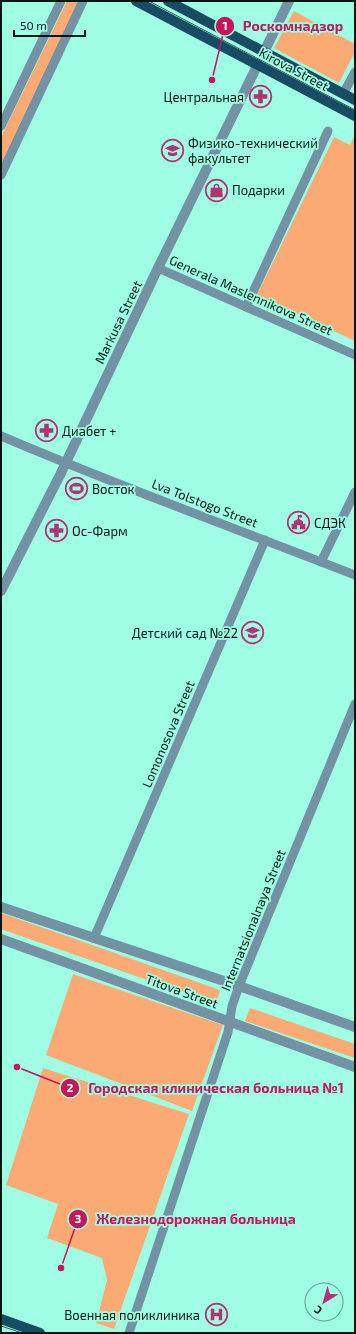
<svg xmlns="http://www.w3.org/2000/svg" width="356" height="1334" font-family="'Exo 2',sans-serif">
<rect width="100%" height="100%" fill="#9efde2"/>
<!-- green -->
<g fill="#fcaa73">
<path d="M 67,1 L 81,1 L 1,166 L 1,137 Z"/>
<path d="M 294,11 L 355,44 L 355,52 L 339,83 L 274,48 Z"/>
<path d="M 334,137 L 350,145 L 354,137 L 355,138 L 355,341 L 257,295 Z"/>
<path d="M 1,913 L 220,990 L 216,1004 L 1,929 Z"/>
<path d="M 73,974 L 223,1025 L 192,1111 L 46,1055 Z"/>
<path d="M 250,1008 L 355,1044 L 355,1058 L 245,1021 Z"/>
<path d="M 43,1068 L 189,1114 L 114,1329 L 96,1323 L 107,1280 L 102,1258 L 47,1238 L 58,1204 L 6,1185 Z"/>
</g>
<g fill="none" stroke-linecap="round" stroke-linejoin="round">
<!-- minor -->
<g stroke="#7393a5" stroke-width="9">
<path d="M 343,94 L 355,72"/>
<path d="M 1,126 L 61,1"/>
<path d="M 1,175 L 83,1"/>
<path d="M 158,268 L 355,355"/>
<path d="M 246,307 L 328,131"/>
<path d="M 1,436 C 118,486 237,529 355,575"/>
<path d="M 321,562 L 355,492"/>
<path d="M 94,938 L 265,540"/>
<path d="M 129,1333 L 228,1032 L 232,1006 L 239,986 L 355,704"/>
</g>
<!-- tertiary -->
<g stroke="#7393a5" stroke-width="10">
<path d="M 264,52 L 289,1"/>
<path d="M 1,591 L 60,475 L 158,268 L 258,64"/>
<path d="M 1,907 L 239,986 L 355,1027"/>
<path d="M 1,939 L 355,1067"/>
</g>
<!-- primary -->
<g stroke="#194c64" stroke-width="10">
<path d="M 136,1 L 355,116"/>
<path d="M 168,1 L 355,100"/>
<path d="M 1,1319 L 40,1333"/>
</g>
<!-- tram -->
<g stroke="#305d50" stroke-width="1">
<path d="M 149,1 L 355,110"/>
<path d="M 1,1326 L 22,1333"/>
</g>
</g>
<!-- icons -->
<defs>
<symbol id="pharmacy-ring" viewBox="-11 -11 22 22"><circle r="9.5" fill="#9efde2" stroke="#b63075" stroke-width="1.5"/><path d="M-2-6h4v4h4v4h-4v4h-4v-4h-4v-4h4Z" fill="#b63075"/></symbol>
<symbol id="university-ring" viewBox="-11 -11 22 22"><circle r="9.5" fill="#9efde2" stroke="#b63075" stroke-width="1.5"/><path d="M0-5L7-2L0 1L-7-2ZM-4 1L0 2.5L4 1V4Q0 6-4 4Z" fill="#b63075"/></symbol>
<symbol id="shop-ring" viewBox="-11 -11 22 22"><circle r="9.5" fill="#9efde2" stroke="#b63075" stroke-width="1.5"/><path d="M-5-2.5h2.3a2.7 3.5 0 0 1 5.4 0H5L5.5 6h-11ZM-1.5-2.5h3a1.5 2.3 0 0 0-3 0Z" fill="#b63075"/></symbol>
<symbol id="stadium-ring" viewBox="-11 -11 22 22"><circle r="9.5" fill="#9efde2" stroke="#b63075" stroke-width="1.5"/><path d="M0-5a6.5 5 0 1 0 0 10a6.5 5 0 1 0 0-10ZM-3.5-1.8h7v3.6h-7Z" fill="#b63075"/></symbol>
<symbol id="civic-ring" viewBox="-11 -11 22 22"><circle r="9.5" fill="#9efde2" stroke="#b63075" stroke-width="1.5"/><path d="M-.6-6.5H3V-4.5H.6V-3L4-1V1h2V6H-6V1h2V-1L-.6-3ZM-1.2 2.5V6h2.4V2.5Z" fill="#b63075"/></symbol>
<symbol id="school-ring" viewBox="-11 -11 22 22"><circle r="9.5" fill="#9efde2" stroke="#b63075" stroke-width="1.5"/><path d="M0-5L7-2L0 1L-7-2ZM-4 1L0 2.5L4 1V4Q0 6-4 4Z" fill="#b63075"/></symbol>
<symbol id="hospital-ring" viewBox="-11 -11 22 22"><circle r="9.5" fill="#9efde2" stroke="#b63075" stroke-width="1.5"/><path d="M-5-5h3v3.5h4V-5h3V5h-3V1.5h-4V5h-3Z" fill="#b63075"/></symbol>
</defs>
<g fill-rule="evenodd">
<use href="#pharmacy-ring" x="248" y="84" width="25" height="25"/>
<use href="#university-ring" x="160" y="138" width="25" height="25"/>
<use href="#shop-ring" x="204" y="178" width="25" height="25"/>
<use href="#pharmacy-ring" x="34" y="418" width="25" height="25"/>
<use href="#stadium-ring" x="64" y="476" width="25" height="25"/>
<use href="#civic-ring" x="286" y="510" width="25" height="25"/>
<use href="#pharmacy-ring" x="44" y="518" width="25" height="25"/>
<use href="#school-ring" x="240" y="620" width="25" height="25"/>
<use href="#hospital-ring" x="204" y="1302" width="25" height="25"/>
</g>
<g text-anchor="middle" stroke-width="3.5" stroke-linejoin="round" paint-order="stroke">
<!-- street labels -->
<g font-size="13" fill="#001710" stroke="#9efde2">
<text transform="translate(294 69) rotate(28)" y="5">Kirova Street</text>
<text transform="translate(251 295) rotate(24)" y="5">Generala Maslennikova Street</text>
<text transform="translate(118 322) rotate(-64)" y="5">Markusa Street</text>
<text transform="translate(205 503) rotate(21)" y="5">Lva Tolstogo Street</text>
<text transform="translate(168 734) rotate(-67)" y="5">Lomonosova Street</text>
<text transform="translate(253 920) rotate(-68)" y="5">Internatsionalnaya Street</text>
<text transform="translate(182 991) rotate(20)" y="5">Titova Street</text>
</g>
<!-- poi labels -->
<g font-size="13" fill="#001710" stroke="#9efde2" text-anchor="start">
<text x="244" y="102" text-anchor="end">Центральная</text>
<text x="188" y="148">Физико-технический<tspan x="188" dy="15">факультет</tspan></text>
<text x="232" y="195">Подарки</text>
<text x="62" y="436">Диабет +</text>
<text x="92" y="494">Восток</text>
<text x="314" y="528">СДЭК</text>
<text x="72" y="536">Ос-Фарм</text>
<text x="238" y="638" text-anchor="end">Детский сад №22</text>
<text x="200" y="1320" text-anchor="end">Военная поликлиника</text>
</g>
</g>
<!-- callouts -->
<path fill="none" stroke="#c2185b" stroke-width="1.5" d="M212 80L225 26M17 1067L70 1088M61 1268L78 1219"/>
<g fill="#c2185b" stroke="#9efde2" stroke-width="1.5">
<circle cx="212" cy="80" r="4"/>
<circle cx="17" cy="1067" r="4"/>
<circle cx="61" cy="1268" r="4"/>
<circle cx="225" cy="26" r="10"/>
<circle cx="70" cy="1088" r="10"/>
<circle cx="78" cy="1219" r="10"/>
</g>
<g font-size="12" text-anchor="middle" font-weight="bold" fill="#fff">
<text x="225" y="30">1</text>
<text x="70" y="1092">2</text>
<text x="78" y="1223">3</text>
</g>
<g font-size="14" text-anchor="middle" font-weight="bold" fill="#c2185b" stroke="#9efde2" stroke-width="3.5" stroke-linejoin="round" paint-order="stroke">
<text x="293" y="31">Роскомнадзор</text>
<text x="216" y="1093">Городская клиническая больница №1</text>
<text x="196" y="1224">Железнодорожная больница</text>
</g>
<!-- border -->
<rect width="356" height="1334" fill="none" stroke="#001710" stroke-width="4"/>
<!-- north arrow -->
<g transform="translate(324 1302) rotate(217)"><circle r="19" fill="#9efde2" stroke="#5fa18e"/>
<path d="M0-3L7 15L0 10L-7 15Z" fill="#b63075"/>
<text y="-6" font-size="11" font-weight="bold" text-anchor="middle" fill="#001710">С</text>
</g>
<!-- scale -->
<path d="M14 30v6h71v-6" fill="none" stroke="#001710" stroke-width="2"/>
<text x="20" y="30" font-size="12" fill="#001710" stroke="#9efde2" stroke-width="3" paint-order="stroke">50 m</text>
</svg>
